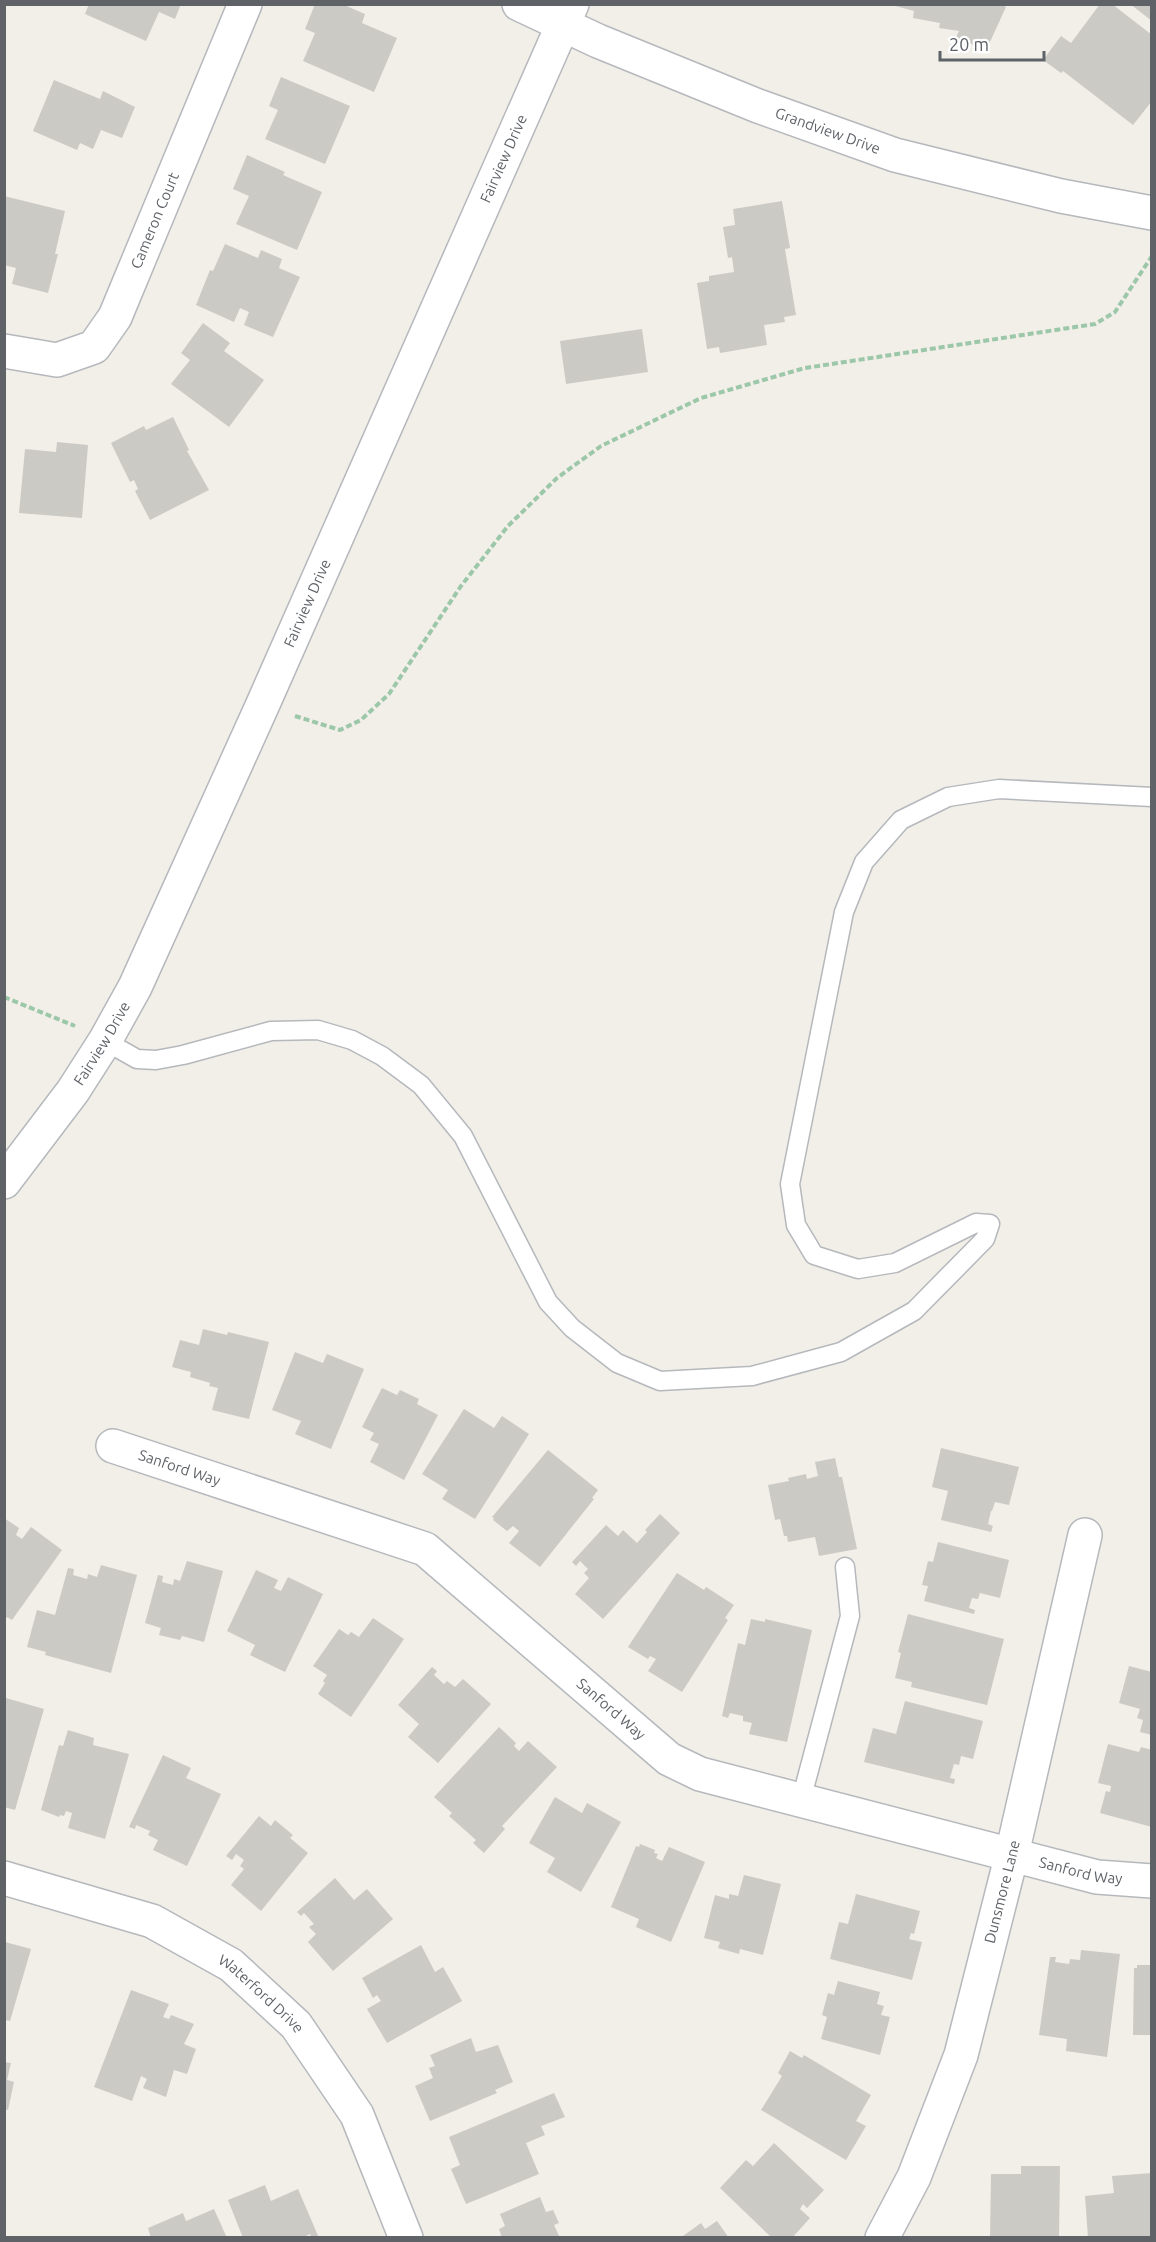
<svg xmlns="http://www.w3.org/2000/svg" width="1156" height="2242" font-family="Ubuntu,sans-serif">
<rect width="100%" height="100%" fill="#f1efe8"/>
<!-- building -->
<g fill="#cccac5">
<path d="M 89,4 L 181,4 L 175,19 L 159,12 L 146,41 L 85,14 Z"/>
<path d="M 315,4 L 342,4 L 365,14 L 362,23 L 397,38 L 374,92 L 303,61 L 315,33 L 305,29 Z"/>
<path d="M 888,4 L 1001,4 L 1006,7 L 989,44 L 986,44 L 984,50 L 956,37 L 959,31 L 939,28 L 940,23 L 913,18 L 914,11 Z"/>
<path d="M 1100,4 L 1112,4 L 1152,35 L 1152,101 L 1133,125 L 1063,71 L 1061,73 L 1043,60 L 1061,36 L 1071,43 Z"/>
<path d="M 1130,4 L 1152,4 L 1152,21 Z"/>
<path d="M 281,77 L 350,106 L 325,164 L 265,139 L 278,110 L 269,106 Z"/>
<path d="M 54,80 L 100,99 L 103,91 L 135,107 L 122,138 L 101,130 L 93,149 L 80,143 L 77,150 L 33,131 Z"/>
<path d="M 247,155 L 285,172 L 283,175 L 322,192 L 297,250 L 236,224 L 249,196 L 233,189 Z"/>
<path d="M 4,196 L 65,211 L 55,254 L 58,254 L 48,293 L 12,284 L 16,268 L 4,265 Z"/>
<path d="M 782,201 L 790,248 L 785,249 L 796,315 L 784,317 L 785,322 L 764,325 L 767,345 L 720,353 L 719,347 L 707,349 L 697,283 L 709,281 L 709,276 L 734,272 L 732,257 L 728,258 L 723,227 L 735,225 L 733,209 Z"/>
<path d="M 225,244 L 258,258 L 261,250 L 282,259 L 279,268 L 300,277 L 273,337 L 244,325 L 249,312 L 240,308 L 234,322 L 196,305 L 210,270 L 213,271 Z"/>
<path d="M 203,323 L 230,343 L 224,351 L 264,380 L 229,427 L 171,384 L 190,360 L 181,353 Z"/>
<path d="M 642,329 L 648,372 L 566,384 L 560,341 Z"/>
<path d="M 173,417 L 189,450 L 187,451 L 209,490 L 150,520 L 135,491 L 138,489 L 134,480 L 130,482 L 111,443 L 144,426 L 146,430 Z"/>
<path d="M 57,442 L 88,445 L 82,518 L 19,513 L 25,449 L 56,452 Z"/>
<path d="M 203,1329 L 227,1335 L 228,1332 L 269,1342 L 249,1419 L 212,1410 L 218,1388 L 209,1386 L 210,1383 L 190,1377 L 191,1372 L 172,1367 L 180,1340 L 199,1345 Z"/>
<path d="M 295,1352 L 323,1363 L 327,1354 L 364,1369 L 331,1449 L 295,1434 L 301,1421 L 272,1410 Z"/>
<path d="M 382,1388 L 397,1395 L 400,1390 L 419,1399 L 417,1404 L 438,1415 L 404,1480 L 370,1462 L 379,1444 L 370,1440 L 374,1433 L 362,1427 Z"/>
<path d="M 464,1409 L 494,1428 L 502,1416 L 529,1434 L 475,1519 L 442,1499 L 448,1490 L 422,1474 Z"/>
<path d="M 941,1448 L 1019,1467 L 1009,1505 L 995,1502 L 992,1511 L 991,1511 L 988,1524 L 993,1526 L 991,1532 L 941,1520 L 948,1491 L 932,1487 Z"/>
<path d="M 548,1450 L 598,1490 L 592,1498 L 594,1499 L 540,1567 L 509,1543 L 519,1531 L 513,1526 L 507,1531 L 493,1520 L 494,1518 L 492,1517 Z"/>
<path d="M 835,1458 L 839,1477 L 842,1477 L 857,1549 L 819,1556 L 815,1537 L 788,1542 L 787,1536 L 784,1536 L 780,1519 L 775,1520 L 768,1485 L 789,1481 L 788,1478 L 806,1474 L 807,1479 L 818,1476 L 815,1462 Z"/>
<path d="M 660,1514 L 680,1533 L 603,1619 L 575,1594 L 589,1578 L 584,1573 L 588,1569 L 580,1561 L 576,1566 L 572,1562 L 606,1525 L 618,1536 L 623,1530 L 637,1543 L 647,1532 L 645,1530 Z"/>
<path d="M 4,1518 L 19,1528 L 16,1535 L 22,1539 L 31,1527 L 62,1550 L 12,1620 L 7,1617 L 4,1621 Z"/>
<path d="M 938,1542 L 1009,1560 L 1000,1598 L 980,1593 L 978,1599 L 972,1598 L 969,1608 L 975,1610 L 974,1614 L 924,1601 L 928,1586 L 922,1585 L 928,1561 L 933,1562 Z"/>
<path d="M 187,1561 L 223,1571 L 204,1642 L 182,1636 L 180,1640 L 159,1635 L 161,1628 L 145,1623 L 158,1575 L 163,1576 L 162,1582 L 173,1585 L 174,1579 L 180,1581 Z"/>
<path d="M 101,1565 L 137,1575 L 111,1673 L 45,1655 L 46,1652 L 27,1647 L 37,1610 L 55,1615 L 68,1568 L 74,1569 L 73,1575 L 87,1579 L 88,1574 L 97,1577 Z"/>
<path d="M 256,1570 L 278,1580 L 274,1588 L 281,1591 L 288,1577 L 323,1594 L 285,1672 L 250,1655 L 255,1645 L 227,1631 Z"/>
<path d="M 677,1573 L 704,1590 L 706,1587 L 734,1605 L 725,1618 L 728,1620 L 682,1692 L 648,1671 L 656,1659 L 650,1656 L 648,1659 L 628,1647 Z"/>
<path d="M 908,1614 L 1004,1639 L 987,1705 L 911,1687 L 912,1682 L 895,1678 L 901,1653 L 898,1652 Z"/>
<path d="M 373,1618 L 404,1639 L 351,1717 L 318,1694 L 325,1683 L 323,1681 L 327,1675 L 313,1666 L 339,1629 L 348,1635 L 351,1632 L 359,1637 Z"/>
<path d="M 751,1619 L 765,1622 L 765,1619 L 812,1630 L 787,1742 L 749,1734 L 752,1723 L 743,1721 L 743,1716 L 730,1713 L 728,1718 L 722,1716 L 738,1643 L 745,1645 Z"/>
<path d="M 1129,1666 L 1152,1672 L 1152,1735 L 1140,1732 L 1143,1720 L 1137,1718 L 1140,1709 L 1119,1703 Z"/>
<path d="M 432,1667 L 437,1671 L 434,1675 L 444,1684 L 447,1681 L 455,1687 L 463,1679 L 491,1704 L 438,1763 L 408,1737 L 419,1724 L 398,1705 Z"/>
<path d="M 6,1698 L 44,1709 L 15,1810 L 4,1807 Z"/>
<path d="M 905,1701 L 983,1721 L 973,1759 L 961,1756 L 959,1765 L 954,1764 L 950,1778 L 955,1779 L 954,1784 L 864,1762 L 873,1728 L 896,1734 Z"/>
<path d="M 499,1727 L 516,1743 L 514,1746 L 519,1751 L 528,1741 L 557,1767 L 502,1826 L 505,1829 L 484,1853 L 473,1843 L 476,1840 L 449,1816 L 452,1813 L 434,1797 Z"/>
<path d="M 68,1730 L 94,1738 L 93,1745 L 129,1754 L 105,1839 L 68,1828 L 72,1813 L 66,1811 L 64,1816 L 60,1815 L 59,1817 L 41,1810 L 59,1745 L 63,1746 Z"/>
<path d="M 1108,1744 L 1139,1752 L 1141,1747 L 1152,1750 L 1152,1827 L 1100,1813 L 1106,1791 L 1110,1792 L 1111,1786 L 1098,1783 Z"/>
<path d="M 163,1755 L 191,1768 L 186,1778 L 221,1794 L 187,1866 L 153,1850 L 158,1840 L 148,1835 L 150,1831 L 136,1825 L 135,1829 L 129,1827 Z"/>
<path d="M 555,1797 L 582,1813 L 587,1803 L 621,1822 L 581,1892 L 547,1872 L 555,1858 L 529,1843 Z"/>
<path d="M 259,1816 L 271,1826 L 275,1820 L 293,1835 L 290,1838 L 308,1853 L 261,1911 L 231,1885 L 244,1869 L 240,1866 L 244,1860 L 236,1854 L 232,1860 L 226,1856 Z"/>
<path d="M 640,1844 L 655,1850 L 654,1853 L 658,1854 L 656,1858 L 662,1861 L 669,1847 L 705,1862 L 671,1942 L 636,1927 L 639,1919 L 611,1907 L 636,1846 L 639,1847 Z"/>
<path d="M 744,1875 L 781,1884 L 763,1955 L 740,1949 L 739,1954 L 718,1948 L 720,1942 L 704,1938 L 715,1895 L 729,1899 L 729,1894 L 738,1896 Z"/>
<path d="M 335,1878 L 354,1900 L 367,1889 L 393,1919 L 333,1971 L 308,1942 L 316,1934 L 309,1927 L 314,1924 L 304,1913 L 301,1916 L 297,1912 Z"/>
<path d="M 856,1894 L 920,1911 L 914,1934 L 911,1933 L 909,1939 L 922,1942 L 912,1980 L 830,1959 L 839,1922 L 848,1924 Z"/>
<path d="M 5,1942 L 31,1949 L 10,2021 L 5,2020 Z"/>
<path d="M 421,1945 L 435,1972 L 443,1967 L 462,2001 L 387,2043 L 367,2009 L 381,2001 L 377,1995 L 373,1998 L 362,1978 Z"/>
<path d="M 1081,1950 L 1120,1954 L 1107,2057 L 1066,2051 L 1067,2039 L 1039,2035 L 1050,1957 L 1056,1957 L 1055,1962 L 1069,1964 L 1070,1959 L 1080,1960 Z"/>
<path d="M 1137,1965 L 1152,1965 L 1152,2035 L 1133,2035 L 1134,1968 L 1137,1968 Z"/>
<path d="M 838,1981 L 880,1992 L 877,2004 L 884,2006 L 881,2015 L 890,2017 L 880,2055 L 821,2039 L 827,2017 L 822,2015 L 828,1993 L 834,1995 Z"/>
<path d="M 131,1990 L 169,2004 L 163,2017 L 169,2019 L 171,2015 L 194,2024 L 184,2044 L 196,2049 L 187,2074 L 174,2070 L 166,2097 L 143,2088 L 147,2079 L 141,2076 L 132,2101 L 94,2087 Z"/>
<path d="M 471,2038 L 476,2052 L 498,2045 L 513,2082 L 495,2090 L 497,2093 L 430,2121 L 415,2086 L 433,2078 L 429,2068 L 435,2066 L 430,2055 Z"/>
<path d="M 790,2051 L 802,2058 L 804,2055 L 871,2095 L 856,2121 L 866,2126 L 846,2160 L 761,2110 L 782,2076 L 778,2073 Z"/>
<path d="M 4,2062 L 11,2063 L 7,2080 L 14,2082 L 8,2110 L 4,2109 Z"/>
<path d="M 554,2093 L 565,2117 L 541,2126 L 545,2135 L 526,2143 L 539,2174 L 466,2204 L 451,2169 L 460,2165 L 449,2137 Z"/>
<path d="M 774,2143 L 824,2190 L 807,2208 L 803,2204 L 800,2209 L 810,2218 L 792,2238 L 772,2238 L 720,2188 L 746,2160 L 753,2166 Z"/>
<path d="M 1021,2166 L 1060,2166 L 1059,2238 L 990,2238 L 991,2174 L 1021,2174 Z"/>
<path d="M 1152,2173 L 1152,2238 L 1088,2238 L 1085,2196 L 1114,2193 L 1112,2176 Z"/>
<path d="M 265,2185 L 271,2201 L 298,2189 L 319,2238 L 312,2238 L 310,2234 L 302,2238 L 243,2238 L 228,2200 Z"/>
<path d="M 540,2197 L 546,2212 L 553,2210 L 559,2223 L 554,2225 L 560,2238 L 502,2238 L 499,2229 L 505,2226 L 500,2214 Z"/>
<path d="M 214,2209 L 227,2238 L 151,2238 L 148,2228 L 183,2213 L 186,2221 Z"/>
<path d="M 717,2221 L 729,2238 L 683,2236 L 701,2223 L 705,2229 Z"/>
</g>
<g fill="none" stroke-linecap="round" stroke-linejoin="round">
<defs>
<g id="service">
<path d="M 105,1041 L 137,1059 L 156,1060 L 183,1055 L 271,1031 L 318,1030 L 352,1040 L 382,1056 L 421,1085 L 463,1136 L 548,1302 L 572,1328 L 617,1363 L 660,1381 L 752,1376 L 841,1352 L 914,1311 L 985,1239 L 990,1224 L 976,1223 L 895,1263 L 858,1269 L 814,1255 L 796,1225 L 790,1184 L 844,912 L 864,862 L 901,820 L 948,797 L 999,789 L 1152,797"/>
<path d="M 801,1800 L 850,1616 L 845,1567"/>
</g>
<g id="minor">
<path id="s1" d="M 4,351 L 57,360 L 94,347 L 115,317 L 245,4"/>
<path id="s2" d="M 113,1446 L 425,1549 L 669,1759 L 700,1774 L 1097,1877 L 1152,1881"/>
<path id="s3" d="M 4,1878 L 152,1921 L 231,1965 L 296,2025 L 357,2115 L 406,2238"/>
<path id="s4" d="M 882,2238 L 914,2177 L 961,2055 L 1012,1854 L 1085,1535"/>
</g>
<g id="tertiary">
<path id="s5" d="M 519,4 L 598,41 L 758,106 L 895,155 L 1061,196 L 1152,213"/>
<path id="s6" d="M 4,1182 L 73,1091 L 105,1041 L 135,987 L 263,704 L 572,4"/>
</g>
</defs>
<!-- service casing -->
<use href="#service" stroke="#b5b8bc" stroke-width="21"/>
<!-- minor casing -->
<use href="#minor" stroke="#b5b8bc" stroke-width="36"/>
<!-- tertiary casing -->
<use href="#tertiary" stroke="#b5b8bc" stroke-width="36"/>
<!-- path -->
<g stroke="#9cc7a9" stroke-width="4" stroke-dasharray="6 3" stroke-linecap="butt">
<path d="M 295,716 L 340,730 L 361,720 L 389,694 L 461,586 L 508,526 L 557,478 L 601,446 L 701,398 L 805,368 L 1095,324 L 1115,312 L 1152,256"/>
<path d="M 4,997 L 75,1026"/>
</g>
<!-- service -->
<use href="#service" stroke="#fff" stroke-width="18"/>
<!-- minor -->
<use href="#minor" stroke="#fff" stroke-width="33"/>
<!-- tertiary -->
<use href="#tertiary" stroke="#fff" stroke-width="33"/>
</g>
<g text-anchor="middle" stroke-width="4.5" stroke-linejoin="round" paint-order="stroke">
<!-- street labels -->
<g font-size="15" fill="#5f6368" stroke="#fff">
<text dy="5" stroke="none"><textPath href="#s5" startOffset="334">Grandview Drive</textPath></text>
<text dy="5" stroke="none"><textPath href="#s6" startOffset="1142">Fairview Drive</textPath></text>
<text dy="5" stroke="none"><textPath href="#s1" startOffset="234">Cameron Court</textPath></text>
<text dy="5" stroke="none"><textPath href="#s6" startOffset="656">Fairview Drive</textPath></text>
<text dy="5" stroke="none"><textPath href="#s6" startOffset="170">Fairview Drive</textPath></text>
<text dy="5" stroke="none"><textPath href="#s2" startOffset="70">Sanford Way</textPath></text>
<text dy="5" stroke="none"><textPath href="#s2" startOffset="574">Sanford Way</textPath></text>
<text dy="5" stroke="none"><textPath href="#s2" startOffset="1078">Sanford Way</textPath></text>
<text dy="5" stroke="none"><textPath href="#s4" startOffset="368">Dunsmore Lane</textPath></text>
<text dy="5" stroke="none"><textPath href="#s3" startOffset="286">Waterford Drive</textPath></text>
</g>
</g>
<!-- border -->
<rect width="1156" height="2242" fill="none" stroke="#5f6368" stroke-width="12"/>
<!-- scale -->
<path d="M940 51v9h104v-9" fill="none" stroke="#5f6368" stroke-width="3"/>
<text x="949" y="51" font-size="18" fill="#5f6368" stroke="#ffffff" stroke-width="4.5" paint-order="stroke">20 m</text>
</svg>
